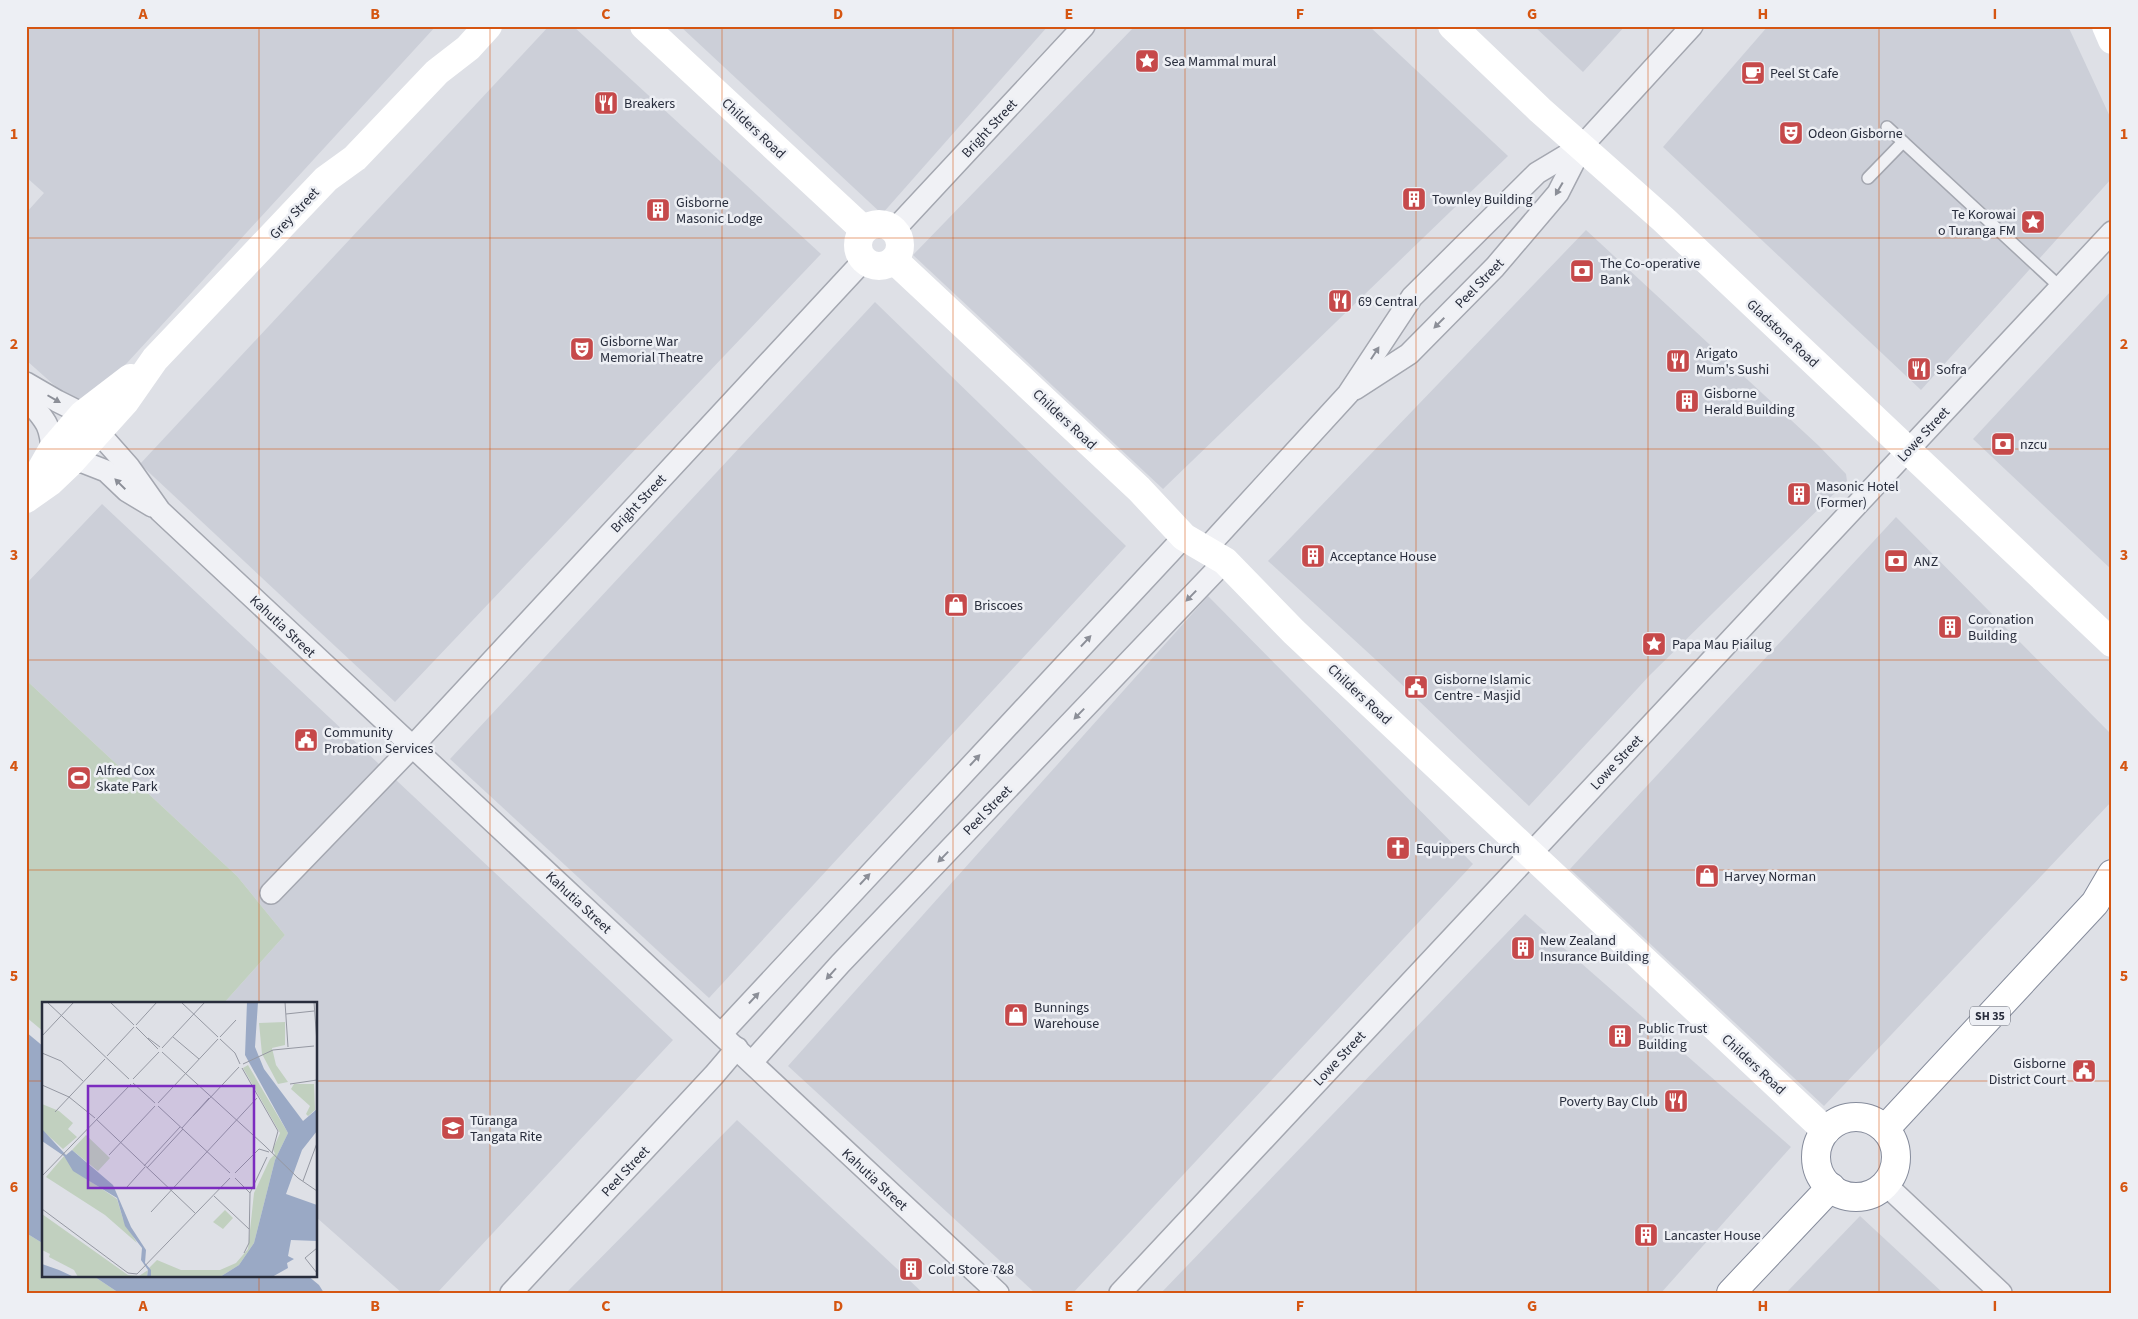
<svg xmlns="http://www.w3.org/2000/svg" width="2138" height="1319" font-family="'Source Sans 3',sans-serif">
<rect width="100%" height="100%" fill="#dee0e6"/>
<!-- built -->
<g fill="#cccfd8">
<path d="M 26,26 L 436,26 L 83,411 L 26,360 L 26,213 L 44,193 L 26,177 Z"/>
<path d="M 549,26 L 573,26 L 821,254 L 395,702 L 140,464 Z"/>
<path d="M 680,26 L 1048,26 L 882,214 Z"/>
<path d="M 1135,26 L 1369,26 L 1508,156 L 1163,489 L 913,255 Z"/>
<path d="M 1534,26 L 1625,26 L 1583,72 Z"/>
<path d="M 1768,26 L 2068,26 L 2112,121 L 2112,178 L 1921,390 L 1663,147 Z"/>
<path d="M 1586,230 L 1819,446 L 1846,474 L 1847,481 L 1650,675 L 1529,806 L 1375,659 L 1268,561 Z"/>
<path d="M 2112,290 L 2112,570 L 1973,439 Z"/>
<path d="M 875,302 L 1126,546 L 709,998 L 450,759 Z"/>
<path d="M 102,504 L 673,1040 L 437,1293 L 402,1293 L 316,1217 L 316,1003 L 224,1003 L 285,935 L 237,876 L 26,680 L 26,584 Z"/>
<path d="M 1896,517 L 2112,735 L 2112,801 L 1824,1106 L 1570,869 Z"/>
<path d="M 1208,596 L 1473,864 L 1073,1293 L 1035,1293 L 788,1066 Z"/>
<path d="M 1525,914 L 1791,1147 L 1661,1293 L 1161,1293 Z"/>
<path d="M 737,1120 L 923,1293 L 566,1293 Z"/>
<path d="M 1860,1216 L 1943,1293 L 1786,1293 Z"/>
</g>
<!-- green -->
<g fill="#c1d0bf">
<path d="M 26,680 L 237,876 L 285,935 L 224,1003 L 44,1003 L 44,1032 L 26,1017 Z"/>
<path d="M 26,1233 L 44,1244 L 44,1275 L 92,1275 L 119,1293 L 26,1293 Z"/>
</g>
<!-- water -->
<g fill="#9aa9c5">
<path d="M 26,1032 L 44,1047 L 44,1244 L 26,1233 Z"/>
<path d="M 92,1275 L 307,1275 L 319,1285 L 324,1293 L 119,1293 Z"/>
</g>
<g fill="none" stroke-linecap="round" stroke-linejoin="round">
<defs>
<g id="lane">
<path d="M 1887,127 L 2060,287"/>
<path d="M 1868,178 L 1903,142"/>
</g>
<g id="street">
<path d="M 894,230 L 1084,26"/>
<path d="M 26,383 L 57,401 L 83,414"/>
<path d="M 1355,389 L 1409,354 L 1495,267 L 1558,193 L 1582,146 L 1692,26"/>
<path d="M 26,397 C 43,420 50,420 52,450"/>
<path d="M 98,432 L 129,467 L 160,511 L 998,1293"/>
<path d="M 71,462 L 83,462 L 106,471 L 127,491 L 152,506"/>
<path d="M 1205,550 L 1348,394 L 1412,297 L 1537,173 L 1582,146"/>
<path d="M 271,893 L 413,746 L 864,260"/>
<path d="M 721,1034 L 1184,537"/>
<path d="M 752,1062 L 840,964 L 1225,561"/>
<path d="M 1885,1184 L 2001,1293"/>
<path d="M 511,1293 L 714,1075 L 737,1048"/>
<path d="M 1120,1293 L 2112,232"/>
</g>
<g id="highway">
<circle cx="1856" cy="1157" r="40"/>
<path d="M 1885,1129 L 2095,903 L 2112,874"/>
<path d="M 1731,1293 L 1831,1187"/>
</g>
</defs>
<!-- lane casing -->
<use href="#lane" stroke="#a4a7b0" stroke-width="14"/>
<!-- street casing -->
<use href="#street" stroke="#a4a7b0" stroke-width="24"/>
<!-- highway casing -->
<use href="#highway" stroke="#868c9c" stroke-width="30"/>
<!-- lane -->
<use href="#lane" stroke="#f0f1f5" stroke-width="11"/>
<!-- street -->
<use href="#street" stroke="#f0f1f5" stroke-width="21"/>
<!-- secondary -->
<g stroke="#fff" stroke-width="28">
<path d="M 644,26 L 864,230"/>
<path d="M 1452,26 L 1540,110 L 1664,220 L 2112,643"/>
<path d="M 2106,26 L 2112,40"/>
<circle cx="879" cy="245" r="21"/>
<path d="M 894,260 L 1139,489 L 1184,537 L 1225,561 L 1294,632 L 1826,1131"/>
<path d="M 30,489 L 52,450 L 83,414 L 130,378"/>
<path d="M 26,499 L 50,482 L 71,462 L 125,402 L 155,359 L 326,179 L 355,158 L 437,72 L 468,48 L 488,26"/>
</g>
<!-- highway -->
<use href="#highway" stroke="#fff" stroke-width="28"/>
</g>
<!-- one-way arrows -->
<defs><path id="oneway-solid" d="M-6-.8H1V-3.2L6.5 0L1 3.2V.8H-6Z" transform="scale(1.25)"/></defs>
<g fill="#8c8f98">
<use href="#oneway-solid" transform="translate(1559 189) rotate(120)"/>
<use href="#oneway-solid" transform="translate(1439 323) rotate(135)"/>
<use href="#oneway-solid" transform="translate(1375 353) rotate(-57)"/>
<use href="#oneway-solid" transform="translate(54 399) rotate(30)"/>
<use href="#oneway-solid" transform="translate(120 484) rotate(-135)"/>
<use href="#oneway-solid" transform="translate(1191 596) rotate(134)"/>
<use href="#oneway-solid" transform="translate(1086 641) rotate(-47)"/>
<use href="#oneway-solid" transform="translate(1079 714) rotate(134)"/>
<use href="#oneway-solid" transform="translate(975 760) rotate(-47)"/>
<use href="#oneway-solid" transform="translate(943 857) rotate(134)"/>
<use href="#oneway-solid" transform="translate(865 879) rotate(-47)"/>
<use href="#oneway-solid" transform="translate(831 974) rotate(132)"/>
<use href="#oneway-solid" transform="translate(754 998) rotate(-47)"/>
</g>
<!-- grid -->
<path fill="none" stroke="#d55511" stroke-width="1" stroke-opacity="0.55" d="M 259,26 L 259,1003M 490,26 L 490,1293M 722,26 L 722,1293M 953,26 L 953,1293M 1185,26 L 1185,1293M 1416,26 L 1416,1293M 1648,26 L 1648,1293M 1879,26 L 1879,1293M 26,238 L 2112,238M 26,449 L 2112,449M 26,660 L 2112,660M 26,870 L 2112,870M 26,1081 L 44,1081M 316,1081 L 2112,1081M 259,1275 L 259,1293"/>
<!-- icons -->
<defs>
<symbol id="sight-square" viewBox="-11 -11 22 22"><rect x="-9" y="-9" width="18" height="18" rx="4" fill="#c6494a" stroke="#edeff4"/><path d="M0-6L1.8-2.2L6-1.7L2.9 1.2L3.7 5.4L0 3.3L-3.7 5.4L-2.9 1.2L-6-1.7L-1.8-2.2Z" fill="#fff"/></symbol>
<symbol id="cafe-square" viewBox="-11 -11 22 22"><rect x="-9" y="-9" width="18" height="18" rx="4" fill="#c6494a" stroke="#edeff4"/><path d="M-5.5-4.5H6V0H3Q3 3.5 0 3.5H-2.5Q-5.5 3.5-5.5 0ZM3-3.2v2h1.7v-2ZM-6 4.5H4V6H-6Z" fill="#fff"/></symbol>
<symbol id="restaurant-square" viewBox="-11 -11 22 22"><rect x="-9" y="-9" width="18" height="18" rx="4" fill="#c6494a" stroke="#edeff4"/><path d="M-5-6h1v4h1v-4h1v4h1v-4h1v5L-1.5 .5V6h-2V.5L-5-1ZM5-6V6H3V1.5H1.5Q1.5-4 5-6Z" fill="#fff"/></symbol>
<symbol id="theatre-square" viewBox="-11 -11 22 22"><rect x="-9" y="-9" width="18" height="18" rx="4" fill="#c6494a" stroke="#edeff4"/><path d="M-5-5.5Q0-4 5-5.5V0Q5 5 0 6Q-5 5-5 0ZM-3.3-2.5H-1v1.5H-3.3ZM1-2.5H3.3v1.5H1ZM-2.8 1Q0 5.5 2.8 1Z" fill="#fff"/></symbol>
<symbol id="building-square" viewBox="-11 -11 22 22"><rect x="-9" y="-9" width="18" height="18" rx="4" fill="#c6494a" stroke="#edeff4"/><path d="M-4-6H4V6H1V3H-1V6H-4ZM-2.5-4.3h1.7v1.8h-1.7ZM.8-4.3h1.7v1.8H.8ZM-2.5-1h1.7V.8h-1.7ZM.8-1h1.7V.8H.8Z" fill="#fff"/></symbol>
<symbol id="bank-square" viewBox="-11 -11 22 22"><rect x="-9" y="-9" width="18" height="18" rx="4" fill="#c6494a" stroke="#edeff4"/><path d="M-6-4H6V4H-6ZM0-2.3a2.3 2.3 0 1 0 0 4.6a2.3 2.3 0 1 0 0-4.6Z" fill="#fff"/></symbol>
<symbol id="shop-square" viewBox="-11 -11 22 22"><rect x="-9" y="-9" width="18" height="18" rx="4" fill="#c6494a" stroke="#edeff4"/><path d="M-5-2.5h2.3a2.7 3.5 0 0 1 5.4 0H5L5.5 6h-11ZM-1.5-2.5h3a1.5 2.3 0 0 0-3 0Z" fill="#fff"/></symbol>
<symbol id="civic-square" viewBox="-11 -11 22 22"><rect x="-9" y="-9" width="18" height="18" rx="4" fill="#c6494a" stroke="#edeff4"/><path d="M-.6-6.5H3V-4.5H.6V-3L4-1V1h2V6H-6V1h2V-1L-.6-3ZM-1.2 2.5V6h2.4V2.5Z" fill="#fff"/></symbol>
<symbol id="stadium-square" viewBox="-11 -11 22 22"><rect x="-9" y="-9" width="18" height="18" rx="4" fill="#c6494a" stroke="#edeff4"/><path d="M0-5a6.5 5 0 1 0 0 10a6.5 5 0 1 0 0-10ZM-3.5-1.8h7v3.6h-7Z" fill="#fff"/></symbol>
<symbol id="church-square" viewBox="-11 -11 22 22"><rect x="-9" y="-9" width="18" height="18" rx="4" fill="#c6494a" stroke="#edeff4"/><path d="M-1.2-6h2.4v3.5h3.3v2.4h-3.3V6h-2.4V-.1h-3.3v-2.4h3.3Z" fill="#fff"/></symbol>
<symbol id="school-square" viewBox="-11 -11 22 22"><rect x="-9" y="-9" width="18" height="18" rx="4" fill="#c6494a" stroke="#edeff4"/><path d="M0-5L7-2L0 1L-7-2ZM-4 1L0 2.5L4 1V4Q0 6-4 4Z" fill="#fff"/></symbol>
</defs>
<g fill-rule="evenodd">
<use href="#sight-square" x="1133" y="47" width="28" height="28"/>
<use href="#cafe-square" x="1739" y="59" width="28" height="28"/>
<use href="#restaurant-square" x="592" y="89" width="28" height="28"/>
<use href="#theatre-square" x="1777" y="119" width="28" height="28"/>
<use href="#building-square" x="1400" y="185" width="28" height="28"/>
<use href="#building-square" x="644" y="196" width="28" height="28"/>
<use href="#sight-square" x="2019" y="208" width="28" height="28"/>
<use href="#bank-square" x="1568" y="257" width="28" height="28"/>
<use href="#restaurant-square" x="1326" y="287" width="28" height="28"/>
<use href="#theatre-square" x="568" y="335" width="28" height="28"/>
<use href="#restaurant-square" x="1664" y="347" width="28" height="28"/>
<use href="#restaurant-square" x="1905" y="355" width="28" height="28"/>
<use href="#building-square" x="1673" y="387" width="28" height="28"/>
<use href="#bank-square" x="1989" y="430" width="28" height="28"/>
<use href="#building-square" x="1785" y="480" width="28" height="28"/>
<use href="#building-square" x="1299" y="542" width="28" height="28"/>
<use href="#bank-square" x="1882" y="547" width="28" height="28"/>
<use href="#shop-square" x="942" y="591" width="28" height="28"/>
<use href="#building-square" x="1936" y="613" width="28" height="28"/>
<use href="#sight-square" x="1640" y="630" width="28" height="28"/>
<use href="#civic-square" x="1402" y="673" width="28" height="28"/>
<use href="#civic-square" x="292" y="726" width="28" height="28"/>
<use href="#stadium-square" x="65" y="764" width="28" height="28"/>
<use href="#church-square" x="1384" y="834" width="28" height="28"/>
<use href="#shop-square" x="1693" y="862" width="28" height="28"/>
<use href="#building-square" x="1509" y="934" width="28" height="28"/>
<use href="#shop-square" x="1002" y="1001" width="28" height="28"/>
<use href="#building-square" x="1606" y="1022" width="28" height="28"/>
<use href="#civic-square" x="2070" y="1057" width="28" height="28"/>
<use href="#restaurant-square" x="1662" y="1087" width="28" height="28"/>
<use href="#school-square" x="439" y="1114" width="28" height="28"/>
<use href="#building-square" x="1632" y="1221" width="28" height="28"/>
<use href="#building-square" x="897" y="1255" width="28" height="28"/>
</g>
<g text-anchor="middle" stroke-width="5" stroke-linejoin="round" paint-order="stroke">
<!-- shield labels -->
<rect fill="#edeff4" stroke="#636773" stroke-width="1" x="1970" y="1006.5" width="40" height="19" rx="4"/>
<g font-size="12" font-weight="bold" fill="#282d3c">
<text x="1990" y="1020">SH 35</text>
</g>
<!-- poi labels -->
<g font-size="14" fill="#282d3c" stroke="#edeff4" text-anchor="start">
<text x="1164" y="66">Sea Mammal mural</text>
<text x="1770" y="78">Peel St Cafe</text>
<text x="624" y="108">Breakers</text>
<text x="1808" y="138">Odeon Gisborne</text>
<text x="1432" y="204">Townley Building</text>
<text x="676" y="207">Gisborne<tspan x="676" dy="16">Masonic Lodge</tspan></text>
<text x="2016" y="219" text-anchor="end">Te Korowai<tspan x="2016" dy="16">o Turanga FM</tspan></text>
<text x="1600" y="268">The Co-operative<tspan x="1600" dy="16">Bank</tspan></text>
<text x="1358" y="306">69 Central</text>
<text x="600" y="346">Gisborne War<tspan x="600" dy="16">Memorial Theatre</tspan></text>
<text x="1696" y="358">Arigato<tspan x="1696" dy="16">Mum's Sushi</tspan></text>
<text x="1936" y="374">Sofra</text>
<text x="1704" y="398">Gisborne<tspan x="1704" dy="16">Herald Building</tspan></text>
<text x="2020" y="449">nzcu</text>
<text x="1816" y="491">Masonic Hotel<tspan x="1816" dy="16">(Former)</tspan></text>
<text x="1330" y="561">Acceptance House</text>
<text x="1914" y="566">ANZ</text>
<text x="974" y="610">Briscoes</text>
<text x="1968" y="624">Coronation<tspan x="1968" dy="16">Building</tspan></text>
<text x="1672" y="649">Papa Mau Piailug</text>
<text x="1434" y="684">Gisborne Islamic<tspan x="1434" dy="16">Centre - Masjid</tspan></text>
<text x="324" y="737">Community<tspan x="324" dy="16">Probation Services</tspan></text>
<text x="96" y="775">Alfred Cox<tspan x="96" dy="16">Skate Park</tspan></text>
<text x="1416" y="853">Equippers Church</text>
<text x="1724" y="881">Harvey Norman</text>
<text x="1540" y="945">New Zealand<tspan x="1540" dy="16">Insurance Building</tspan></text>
<text x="1034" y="1012">Bunnings<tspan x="1034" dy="16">Warehouse</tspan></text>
<text x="1638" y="1033">Public Trust<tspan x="1638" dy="16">Building</tspan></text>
<text x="2066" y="1068" text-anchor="end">Gisborne<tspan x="2066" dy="16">District Court</tspan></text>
<text x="1658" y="1106" text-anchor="end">Poverty Bay Club</text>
<text x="470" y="1125">Tūranga<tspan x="470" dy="16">Tangata Rite</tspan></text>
<text x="1664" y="1240">Lancaster House</text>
<text x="928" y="1274">Cold Store 7&amp;8</text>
</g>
<!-- street labels -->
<g font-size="14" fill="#282d3c" stroke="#edeff4">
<text transform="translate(754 128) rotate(43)" y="5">Childers Road</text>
<text transform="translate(989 128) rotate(-47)" y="5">Bright Street</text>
<text transform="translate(294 213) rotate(-47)" y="5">Grey Street</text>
<text transform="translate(1479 283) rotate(-46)" y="5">Peel Street</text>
<text transform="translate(1783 333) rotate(43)" y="5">Gladstone Road</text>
<text transform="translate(1065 419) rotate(43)" y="5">Childers Road</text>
<text transform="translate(1923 434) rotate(-47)" y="5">Lowe Street</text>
<text transform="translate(638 503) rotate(-47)" y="5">Bright Street</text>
<text transform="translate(283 626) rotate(43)" y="5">Kahutia Street</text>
<text transform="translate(1360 694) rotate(43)" y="5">Childers Road</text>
<text transform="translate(1616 762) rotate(-47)" y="5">Lowe Street</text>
<text transform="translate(987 810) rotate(-46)" y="5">Peel Street</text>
<text transform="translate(579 902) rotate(43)" y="5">Kahutia Street</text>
<text transform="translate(1339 1058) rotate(-47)" y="5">Lowe Street</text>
<text transform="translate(1754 1064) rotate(43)" y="5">Childers Road</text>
<text transform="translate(625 1171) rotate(-47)" y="5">Peel Street</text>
<text transform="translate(875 1179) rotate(43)" y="5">Kahutia Street</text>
</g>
</g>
<!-- overview -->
<g transform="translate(42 1002)">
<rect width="275" height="275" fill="#dee0e6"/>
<path d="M 243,20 L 243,43 L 230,46 L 234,63 L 246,80 L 236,82 L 220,52 L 217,21 ZM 206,63 L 246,131 L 233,158 L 212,241 L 197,263 L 178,275 L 109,275 L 107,266 L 115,258 L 139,268 L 178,268 L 194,261 L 206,247 L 212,191 L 228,157 L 233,152 L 231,147 L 238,131 L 201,66 ZM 252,82 L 272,82 L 273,108 L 266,114 L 264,112 L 268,104 L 249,87 ZM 0,102 L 17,109 L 31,121 L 26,127 L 35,135 L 21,147 L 0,128 ZM 44,133 L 68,156 L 56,169 L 30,148 ZM 22,154 L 48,179 L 75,197 L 81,217 L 95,241 L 63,213 L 4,175 ZM 183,208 L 191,216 L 181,227 L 171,220 ZM 0,212 L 86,273 L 97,274 L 106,268 L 105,275 L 36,275 L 32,268 L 7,255 L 8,252 L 0,248 Z" fill="#c1d0bf"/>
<path d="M 205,0 L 216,0 L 213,45 L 222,67 L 261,119 L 275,107 L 275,129 L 260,148 L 244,192 L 275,203 L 275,239 L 249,238 L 246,254 L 252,257 L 245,261 L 246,266 L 230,275 L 178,275 L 197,263 L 212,241 L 233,158 L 246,131 L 203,53 ZM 0,127 L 24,153 L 30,148 L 71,183 L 89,225 L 104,248 L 103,261 L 109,268 L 109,275 L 105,275 L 106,268 L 99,258 L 100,246 L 83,224 L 75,196 L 31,169 L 22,154 L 0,139 ZM 0,262 L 17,268 L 32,275 L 0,275 Z" fill="#9aa9c5"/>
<path fill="none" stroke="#9598a2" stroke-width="1" d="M 5,0 L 87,77M 68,0 L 92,23M 139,0 L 176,35M 243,0 L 246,45M 272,0 L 275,41M 244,12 L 272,9M 94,23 L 115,0M 94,25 L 116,47M 0,34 L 32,0M 131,35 L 157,57M 178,35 L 194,18M 106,36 L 118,45M 178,37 L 193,51 L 198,62M 120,46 L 163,0M 275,46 L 275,95M 120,50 L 222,143M 0,51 L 19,59 L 41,79M 65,54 L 92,25M 201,62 L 231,48 L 272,44M 200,66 L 236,129 L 230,151M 91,77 L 117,50M 91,81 L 113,101M 248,82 L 275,78M 0,83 L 27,95 L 53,116M 116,101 L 176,37M 116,104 L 188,171M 13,110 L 63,57M 151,114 L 197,65M 54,117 L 153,211M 140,126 L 167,96M 222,143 L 256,176 L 275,189M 67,153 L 113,104M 102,164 L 138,125M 105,166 L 141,127M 193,171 L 217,147 L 227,150M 0,174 L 89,82M 193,176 L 208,191M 261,179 L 275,141M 85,185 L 103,165M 172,194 L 207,227M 0,207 L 86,271 L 95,272 L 188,176M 109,210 L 215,96M 275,246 L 263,256 L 275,271M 202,251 L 207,241 L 208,191 L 225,155"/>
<path fill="#7b2cbf" fill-opacity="0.15" stroke="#7b2cbf" stroke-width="2.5" d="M 46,84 L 212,84 L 212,186 L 46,186 Z"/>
<rect width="275" height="275" fill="none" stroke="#282d3c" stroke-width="2.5"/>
</g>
<!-- border -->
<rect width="2138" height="1319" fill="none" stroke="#edeff4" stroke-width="55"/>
<rect x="28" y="28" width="2082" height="1264" fill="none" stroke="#d55511" stroke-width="2"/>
<g font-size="16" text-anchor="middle" font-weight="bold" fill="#d55511">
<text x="143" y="19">A</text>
<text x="375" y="19">B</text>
<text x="606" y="19">C</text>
<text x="838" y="19">D</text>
<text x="1069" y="19">E</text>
<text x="1300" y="19">F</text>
<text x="1532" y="19">G</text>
<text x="1763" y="19">H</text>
<text x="1995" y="19">I</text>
<text x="14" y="139">1</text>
<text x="2124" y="139">1</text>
<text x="14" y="349">2</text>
<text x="2124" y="349">2</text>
<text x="14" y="560">3</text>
<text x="2124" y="560">3</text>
<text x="14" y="771">4</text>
<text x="2124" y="771">4</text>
<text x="14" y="981">5</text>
<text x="2124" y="981">5</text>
<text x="14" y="1192">6</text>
<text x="2124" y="1192">6</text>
<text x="143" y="1311">A</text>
<text x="375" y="1311">B</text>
<text x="606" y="1311">C</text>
<text x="838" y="1311">D</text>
<text x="1069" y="1311">E</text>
<text x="1300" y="1311">F</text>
<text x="1532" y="1311">G</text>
<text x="1763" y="1311">H</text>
<text x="1995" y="1311">I</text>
</g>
</svg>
